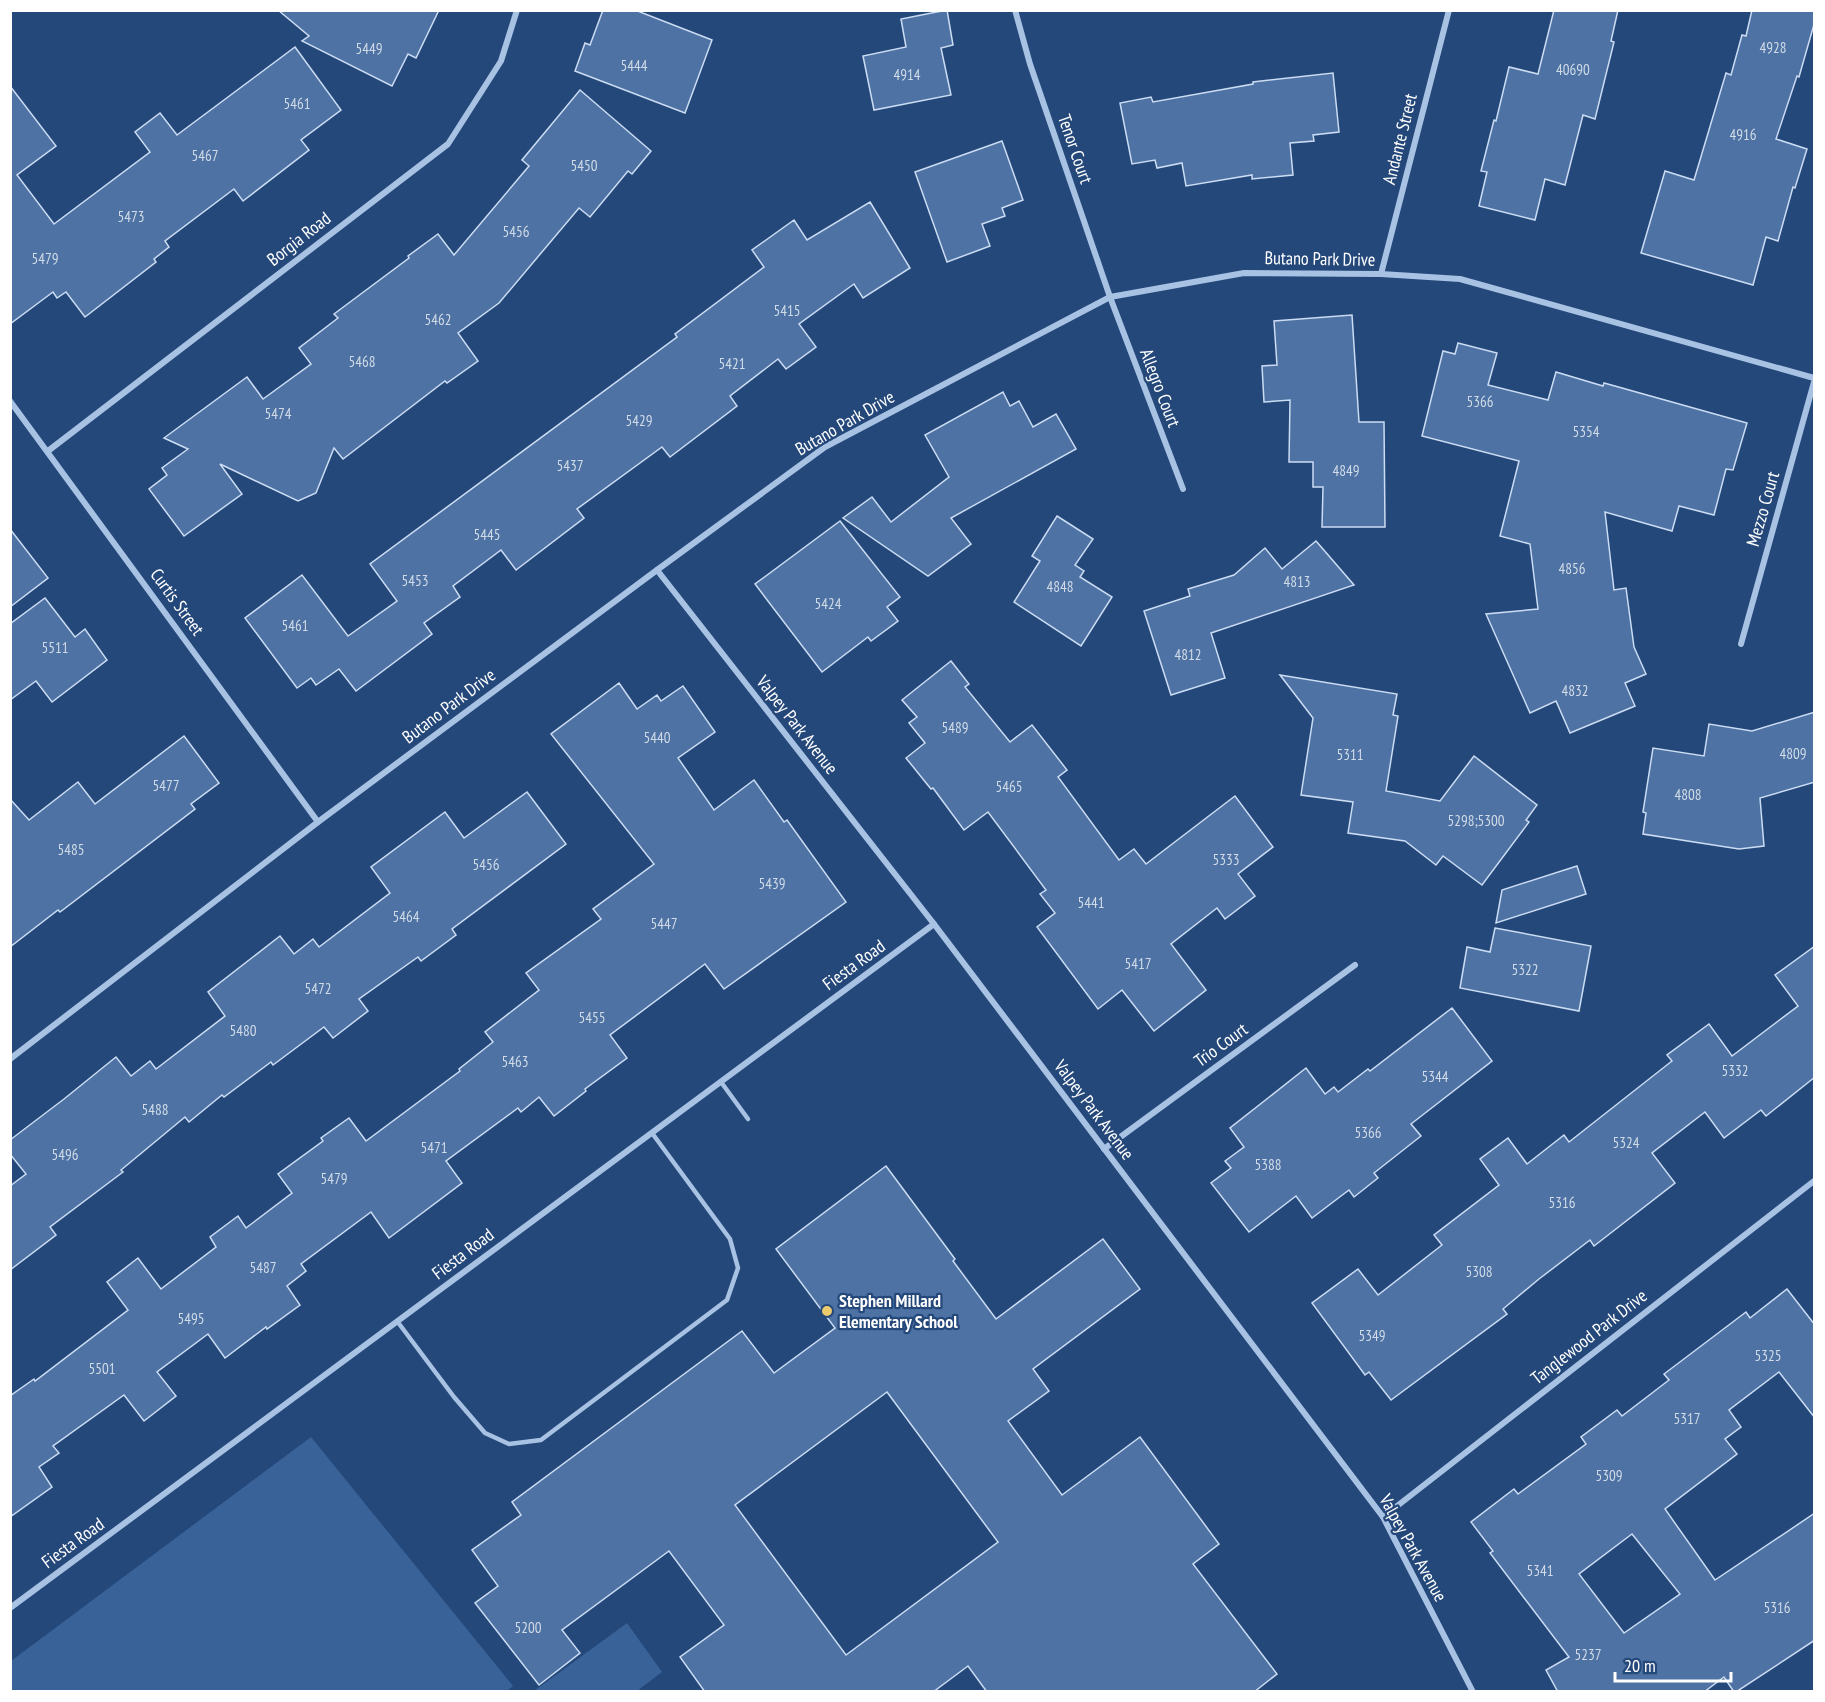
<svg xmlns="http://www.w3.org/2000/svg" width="1825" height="1702" font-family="'PT Sans Narrow',sans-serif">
<rect width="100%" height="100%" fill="#25487a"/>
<!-- green -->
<g fill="#396298">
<path d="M 311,1437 L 513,1686 L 506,1692 L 11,1691 L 11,1661 Z"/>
<path d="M 627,1623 L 662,1672 L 637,1691 L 534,1691 Z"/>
</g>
<!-- building -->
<g fill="#4d72a3" stroke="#cbdcf3" stroke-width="1.5" fill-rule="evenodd">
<path d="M 278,10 L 439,10 L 416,58 L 408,54 L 392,86 L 302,41 L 309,36 Z"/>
<path d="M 603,10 L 635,10 L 712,40 L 685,113 L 575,71 L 585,43 L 590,45 Z"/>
<path d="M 947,10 L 953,45 L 941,48 L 951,95 L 874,110 L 863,56 L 906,47 L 901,19 Z"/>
<path d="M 1554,10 L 1618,10 L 1611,41 L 1614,42 L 1595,119 L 1583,115 L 1565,185 L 1545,179 L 1535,220 L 1479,206 L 1487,172 L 1481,171 L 1494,120 L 1496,121 L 1509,67 L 1538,74 Z"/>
<path d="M 1752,10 L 1815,10 L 1815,21 L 1799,77 L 1797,76 L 1776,139 L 1807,149 L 1795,188 L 1793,187 L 1778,241 L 1766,237 L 1753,285 L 1641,253 L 1665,171 L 1694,180 L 1726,73 L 1731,75 L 1742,35 L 1746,36 Z"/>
<path d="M 295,47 L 341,110 L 301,140 L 309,150 L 243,201 L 234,189 L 165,241 L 169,247 L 154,259 L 156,262 L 85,317 L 66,292 L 57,298 L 53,292 L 10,324 L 10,86 L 56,146 L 17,175 L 54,224 L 150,152 L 135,132 L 160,113 L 177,135 Z"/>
<path d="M 1333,73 L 1339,132 L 1313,135 L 1314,141 L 1290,143 L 1293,175 L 1252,179 L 1252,175 L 1186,186 L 1182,163 L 1157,168 L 1155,160 L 1132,164 L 1120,103 L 1151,97 L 1153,102 L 1253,84 L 1253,82 Z"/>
<path d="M 580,90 L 651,151 L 632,174 L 628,171 L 590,217 L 579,208 L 499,303 L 458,333 L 478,361 L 447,383 L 445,381 L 343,459 L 334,448 L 316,493 L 298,501 L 220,464 L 242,494 L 184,536 L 149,489 L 167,475 L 162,468 L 188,449 L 164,438 L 247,377 L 263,399 L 311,364 L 299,348 L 338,318 L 334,314 L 409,258 L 408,256 L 438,234 L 454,255 L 529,166 L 522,160 Z"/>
<path d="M 1002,141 L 1023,200 L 1002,208 L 1005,216 L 982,224 L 990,246 L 947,262 L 915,172 Z"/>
<path d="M 870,202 L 910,268 L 863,298 L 854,284 L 799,324 L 816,347 L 786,369 L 778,359 L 730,396 L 737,406 L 670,457 L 662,447 L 577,509 L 584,518 L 516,570 L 501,550 L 453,586 L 460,597 L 424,623 L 432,634 L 356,691 L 339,669 L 316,685 L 311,678 L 297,688 L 245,618 L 302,575 L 348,636 L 397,601 L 370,564 L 677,337 L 675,334 L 764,267 L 752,250 L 794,220 L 807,240 Z"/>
<path d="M 1352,315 L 1359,422 L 1384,422 L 1385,527 L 1322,527 L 1323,487 L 1313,487 L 1313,462 L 1289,462 L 1290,400 L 1264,402 L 1262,366 L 1277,365 L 1274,321 Z"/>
<path d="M 1458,343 L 1497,353 L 1488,385 L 1548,400 L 1556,372 L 1603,386 L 1604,383 L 1747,423 L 1733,470 L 1726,469 L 1714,515 L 1679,506 L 1672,531 L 1605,512 L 1614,590 L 1626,588 L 1634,647 L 1646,674 L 1625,683 L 1635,706 L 1570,733 L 1556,701 L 1530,713 L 1486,614 L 1538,609 L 1530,544 L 1500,536 L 1519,461 L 1422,436 L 1443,351 L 1455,354 Z"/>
<path d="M 1003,392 L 1010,406 L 1019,401 L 1033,427 L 1056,414 L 1076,449 L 951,518 L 971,544 L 928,576 L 843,518 L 872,497 L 891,522 L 949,477 L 925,435 Z"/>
<path d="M 1057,516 L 1093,539 L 1075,565 L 1084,571 L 1080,577 L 1112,597 L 1081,646 L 1014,602 L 1040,561 L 1032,556 Z"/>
<path d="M 840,521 L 900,597 L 887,607 L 898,621 L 871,641 L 868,637 L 822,672 L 755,584 Z"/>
<path d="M 10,529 L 48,578 L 10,607 Z"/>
<path d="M 1316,541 L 1354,585 L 1211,633 L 1225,678 L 1171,695 L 1144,611 L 1190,596 L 1188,589 L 1234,575 L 1265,548 L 1282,569 Z"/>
<path d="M 45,598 L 75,637 L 85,629 L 107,660 L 52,702 L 36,681 L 10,700 L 10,624 Z"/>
<path d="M 951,661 L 969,684 L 965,687 L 1010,742 L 1032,725 L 1067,770 L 1058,777 L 1119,860 L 1134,849 L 1146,864 L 1235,796 L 1273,847 L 1238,874 L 1255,896 L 1225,919 L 1217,908 L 1171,944 L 1206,990 L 1154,1031 L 1122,990 L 1098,1009 L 1037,927 L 1055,913 L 1040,894 L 1046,890 L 988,812 L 964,830 L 933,788 L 931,789 L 906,758 L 925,743 L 909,723 L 917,717 L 902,700 Z"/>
<path d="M 1280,675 L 1397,694 L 1393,715 L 1398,716 L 1386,791 L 1440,801 L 1474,756 L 1537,805 L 1526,820 L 1529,822 L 1482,885 L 1443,856 L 1436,865 L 1405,841 L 1348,833 L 1353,802 L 1301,795 L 1313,718 Z"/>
<path d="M 619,683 L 637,709 L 657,695 L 661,701 L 683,686 L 715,732 L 678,758 L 714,810 L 754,780 L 784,822 L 787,820 L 846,902 L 724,989 L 705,964 L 610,1035 L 627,1058 L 585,1089 L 586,1091 L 554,1116 L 539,1097 L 521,1112 L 518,1108 L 446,1161 L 462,1183 L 389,1238 L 371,1212 L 301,1264 L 306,1271 L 287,1286 L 300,1305 L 267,1329 L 266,1327 L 225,1358 L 208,1334 L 157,1372 L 176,1396 L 144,1421 L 124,1395 L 53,1446 L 59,1453 L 39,1467 L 52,1487 L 10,1517 L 10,1396 L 34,1379 L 35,1381 L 128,1310 L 107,1282 L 138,1258 L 161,1289 L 216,1247 L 210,1237 L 238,1216 L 246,1228 L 292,1193 L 278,1174 L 323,1141 L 321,1138 L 349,1118 L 366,1141 L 460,1071 L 459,1069 L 493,1042 L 485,1032 L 539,990 L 526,973 L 601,919 L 593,909 L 654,864 L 551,734 Z"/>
<path d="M 1815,712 L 1815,782 L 1760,798 L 1764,846 L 1739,849 L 1643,834 L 1646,813 L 1643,812 L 1653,748 L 1704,756 L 1709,724 L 1752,731 Z"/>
<path d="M 184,736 L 219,783 L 191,804 L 195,809 L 60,912 L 58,910 L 10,947 L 10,799 L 29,820 L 78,782 L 95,804 Z"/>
<path d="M 527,792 L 566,844 L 452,929 L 456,935 L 421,961 L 418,957 L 359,999 L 368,1011 L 333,1038 L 324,1027 L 273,1065 L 271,1062 L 224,1097 L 222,1095 L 189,1122 L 185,1117 L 121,1170 L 123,1172 L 50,1227 L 56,1235 L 10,1270 L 10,1186 L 26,1174 L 10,1154 L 10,1140 L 64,1099 L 116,1057 L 131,1076 L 150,1061 L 156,1069 L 225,1016 L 208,992 L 280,936 L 294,954 L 313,939 L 319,947 L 390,893 L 371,867 L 445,812 L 464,838 Z"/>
<path d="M 1577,866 L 1586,894 L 1496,923 L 1502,890 Z"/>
<path d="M 1495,928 L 1591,946 L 1579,1011 L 1460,988 L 1467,947 L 1490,952 Z"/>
<path d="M 1815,946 L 1815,1077 L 1766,1116 L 1761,1110 L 1724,1138 L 1705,1112 L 1652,1153 L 1675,1183 L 1594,1246 L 1590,1240 L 1539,1279 L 1503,1309 L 1507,1314 L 1391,1400 L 1369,1372 L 1365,1375 L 1312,1303 L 1358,1269 L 1378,1295 L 1442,1245 L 1434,1235 L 1499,1185 L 1480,1159 L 1508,1138 L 1527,1164 L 1564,1135 L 1569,1142 L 1672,1061 L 1667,1055 L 1709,1024 L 1732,1056 L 1798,1006 L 1775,975 Z"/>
<path d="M 1452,1008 L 1492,1061 L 1411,1124 L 1421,1136 L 1374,1173 L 1378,1178 L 1354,1197 L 1349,1190 L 1312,1218 L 1296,1196 L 1249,1232 L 1211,1183 L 1231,1168 L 1225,1161 L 1244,1147 L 1230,1128 L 1306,1068 L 1325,1094 L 1334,1087 L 1338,1092 L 1368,1069 L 1370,1071 Z"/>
<path d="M 886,1166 L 955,1259 L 953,1261 L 996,1319 L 1103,1239 L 1140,1289 L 1033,1369 L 1049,1391 L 1008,1421 L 1062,1495 L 1140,1437 L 1219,1544 L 1193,1564 L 1277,1674 L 1254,1692 L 987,1692 L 968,1666 L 933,1692 L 705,1692 L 680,1657 L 724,1625 L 669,1551 L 562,1630 L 580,1653 L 539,1685 L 475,1603 L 498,1586 L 472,1550 L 521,1515 L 512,1502 L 742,1331 L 774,1373 L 835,1328 L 776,1249 ZM 887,1392 L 998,1542 L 846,1655 L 735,1505 Z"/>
<path d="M 1787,1289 L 1815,1325 L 1815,1418 L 1779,1372 L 1729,1410 L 1741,1427 L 1725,1439 L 1737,1454 L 1665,1509 L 1715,1580 L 1815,1513 L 1815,1640 L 1736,1692 L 1734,1692 L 1724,1677 L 1704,1692 L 1558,1692 L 1546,1670 L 1569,1657 L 1490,1553 L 1493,1551 L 1471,1522 L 1514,1489 L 1518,1494 L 1586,1444 L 1581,1437 L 1617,1410 L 1622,1416 L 1669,1380 L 1664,1374 L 1746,1312 L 1750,1318 ZM 1632,1534 L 1680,1594 L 1624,1633 L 1579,1574 Z"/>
</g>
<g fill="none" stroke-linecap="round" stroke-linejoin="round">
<!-- lane -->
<g stroke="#a8c2e4" stroke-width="4.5">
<path d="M 721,1082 L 748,1119"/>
<path d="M 397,1321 L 454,1397 L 485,1433 L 509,1444 L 541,1440 L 727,1300 L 738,1268 L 730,1239 L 652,1133"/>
</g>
<!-- street -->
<g stroke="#a8c2e4" stroke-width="6">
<path d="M 1015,10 L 1030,64 L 1110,297 L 1183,489"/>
<path d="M 1381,274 L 1449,10"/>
<path d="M 10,401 L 318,822"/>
<path d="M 48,451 L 448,144 L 501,61 L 517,10"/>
<path d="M 657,570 L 934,924 L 1383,1517 L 1473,1692"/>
<path d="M 1741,644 L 1814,382"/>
<path d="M 10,1059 L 318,822 L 657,570 L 825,447 L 1110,297 L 1244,273 L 1381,274 L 1460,279 L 1814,378"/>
<path d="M 1104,1149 L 1355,965"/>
<path d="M 1383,1517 L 1814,1181"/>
<path d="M 10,1608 L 934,924"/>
</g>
</g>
<!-- markers -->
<circle fill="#edcb6d" stroke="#25487a" stroke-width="2" cx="827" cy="1311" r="6"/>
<g text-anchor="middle" stroke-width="4.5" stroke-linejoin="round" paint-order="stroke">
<!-- number labels -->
<g font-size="15" fill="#d2dce8">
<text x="1773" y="53">4928</text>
<text x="369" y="54">5449</text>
<text x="634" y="71">5444</text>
<text x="1573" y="75">40690</text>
<text x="907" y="80">4914</text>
<text x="297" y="109">5461</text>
<text x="1743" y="140">4916</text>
<text x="205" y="161">5467</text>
<text x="584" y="171">5450</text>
<text x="131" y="222">5473</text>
<text x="516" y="237">5456</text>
<text x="45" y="264">5479</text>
<text x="787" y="316">5415</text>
<text x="438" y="325">5462</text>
<text x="362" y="367">5468</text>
<text x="732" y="369">5421</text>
<text x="1480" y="407">5366</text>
<text x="278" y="419">5474</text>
<text x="639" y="426">5429</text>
<text x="1586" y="437">5354</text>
<text x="570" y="471">5437</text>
<text x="1346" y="476">4849</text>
<text x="487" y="540">5445</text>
<text x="1572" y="574">4856</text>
<text x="415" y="586">5453</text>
<text x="1297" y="587">4813</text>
<text x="1060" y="592">4848</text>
<text x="828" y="609">5424</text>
<text x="295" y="631">5461</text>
<text x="55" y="653">5511</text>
<text x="1188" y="660">4812</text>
<text x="1575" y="696">4832</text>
<text x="955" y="733">5489</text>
<text x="657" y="743">5440</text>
<text x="1793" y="759">4809</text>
<text x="1350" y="760">5311</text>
<text x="166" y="791">5477</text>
<text x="1009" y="792">5465</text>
<text x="1688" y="800">4808</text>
<text x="1476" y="826">5298;5300</text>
<text x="71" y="855">5485</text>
<text x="1226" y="865">5333</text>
<text x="486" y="870">5456</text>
<text x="772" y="889">5439</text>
<text x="1091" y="908">5441</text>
<text x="406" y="922">5464</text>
<text x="664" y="929">5447</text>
<text x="1138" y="969">5417</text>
<text x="1525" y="975">5322</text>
<text x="318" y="994">5472</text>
<text x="592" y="1023">5455</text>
<text x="243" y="1036">5480</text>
<text x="515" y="1067">5463</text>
<text x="1735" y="1076">5332</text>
<text x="1435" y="1082">5344</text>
<text x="155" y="1115">5488</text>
<text x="1368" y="1138">5366</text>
<text x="1626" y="1148">5324</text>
<text x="434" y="1153">5471</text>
<text x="65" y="1160">5496</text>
<text x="1268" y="1170">5388</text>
<text x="334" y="1184">5479</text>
<text x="1562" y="1208">5316</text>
<text x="263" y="1273">5487</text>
<text x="1479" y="1277">5308</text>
<text x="191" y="1324">5495</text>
<text x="1372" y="1341">5349</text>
<text x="1768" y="1361">5325</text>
<text x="102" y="1374">5501</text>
<text x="1687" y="1424">5317</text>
<text x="1609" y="1481">5309</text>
<text x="1540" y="1576">5341</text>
<text x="1777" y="1613">5316</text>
<text x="528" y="1633">5200</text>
<text x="1588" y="1660">5237</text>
</g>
<!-- street labels -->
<g font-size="18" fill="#fff" stroke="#25487a">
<text transform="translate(1400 139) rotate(-76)" y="6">Andante Street</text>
<text transform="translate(1075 149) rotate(71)" y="6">Tenor Court</text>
<text transform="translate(299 239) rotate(-38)" y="6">Borgia Road</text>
<text transform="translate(1320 259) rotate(1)" y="6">Butano Park Drive</text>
<text transform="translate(1160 388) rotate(69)" y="6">Allegro Court</text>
<text transform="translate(845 423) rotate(-30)" y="6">Butano Park Drive</text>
<text transform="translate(1763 509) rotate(-74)" y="6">Mezzo Court</text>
<text transform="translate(177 602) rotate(54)" y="6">Curtis Street</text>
<text transform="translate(449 706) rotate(-37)" y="6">Butano Park Drive</text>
<text transform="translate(797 725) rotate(52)" y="6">Valpey Park Avenue</text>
<text transform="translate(854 965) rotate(-36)" y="6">Fiesta Road</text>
<text transform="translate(1221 1045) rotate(-36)" y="6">Trio Court</text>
<text transform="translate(1094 1110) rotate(53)" y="6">Valpey Park Avenue</text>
<text transform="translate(463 1254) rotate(-37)" y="6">Fiesta Road</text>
<text transform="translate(1589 1337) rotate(-38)" y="6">Tanglewood Park Drive</text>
<text transform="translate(73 1543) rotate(-36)" y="6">Fiesta Road</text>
<text transform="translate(1413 1548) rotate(61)" y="6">Valpey Park Avenue</text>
</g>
<!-- poi labels -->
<g font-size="18" font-weight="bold" fill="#fff" stroke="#25487a" text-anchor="start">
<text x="839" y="1307">Stephen Millard<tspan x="839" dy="21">Elementary School</tspan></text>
</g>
</g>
<!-- border -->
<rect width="1825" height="1702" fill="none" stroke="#ffffff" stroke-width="24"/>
<!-- scale -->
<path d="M1615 1672v9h116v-9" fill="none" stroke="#ffffff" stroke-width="3"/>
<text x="1624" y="1672" font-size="18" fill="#ffffff" stroke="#25487a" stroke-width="4.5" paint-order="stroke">20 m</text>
</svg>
